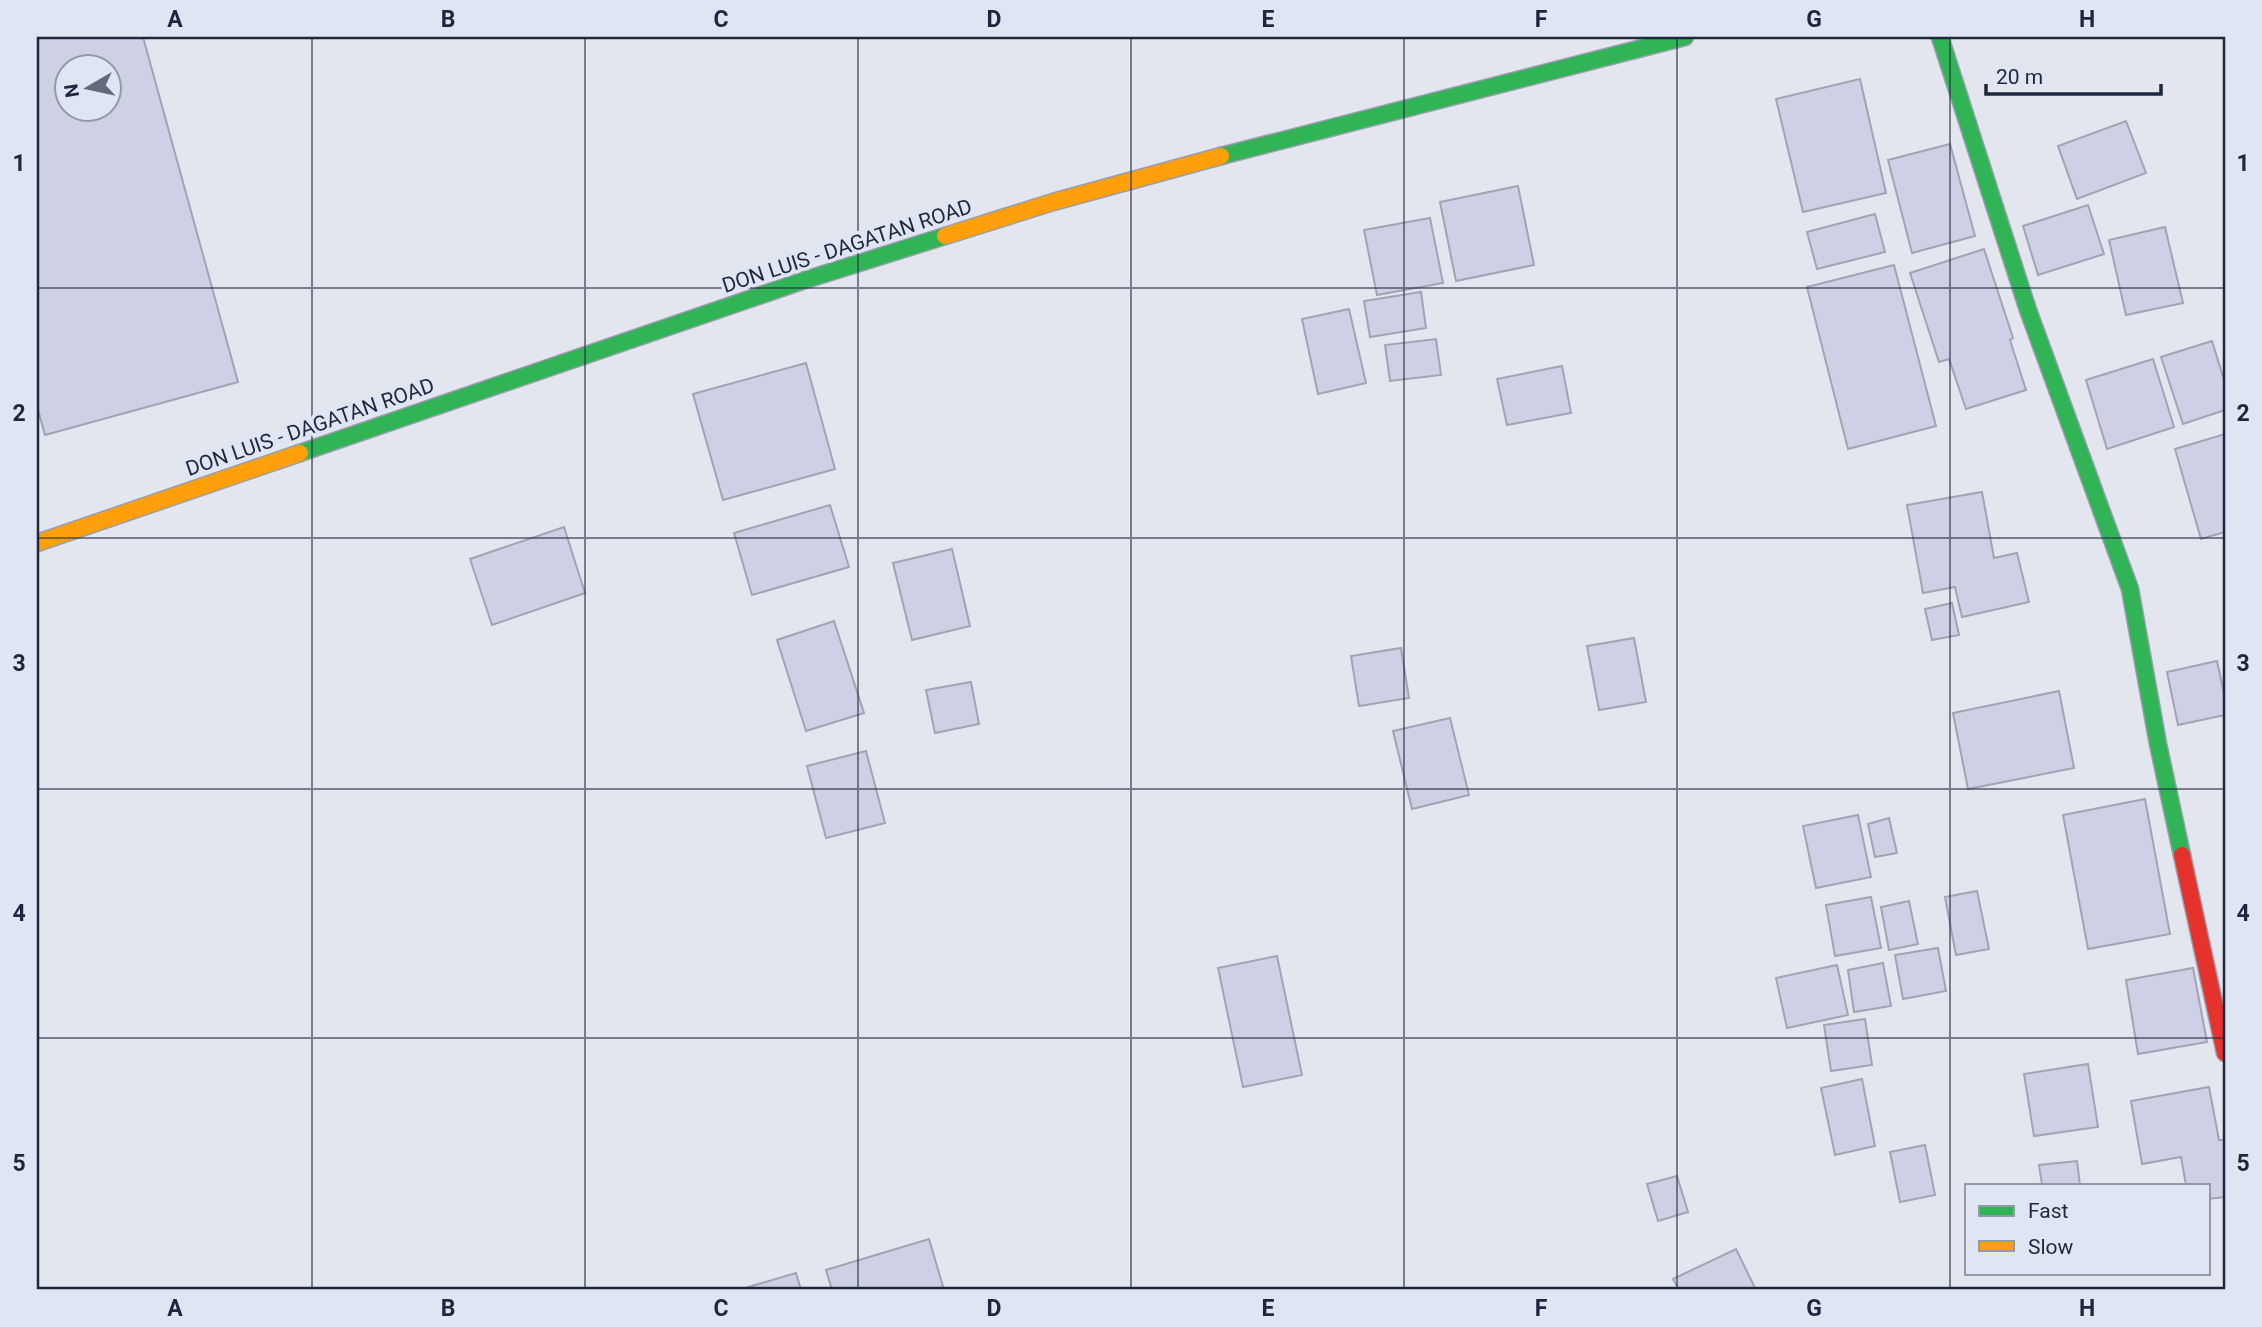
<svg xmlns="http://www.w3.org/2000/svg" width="2262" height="1327" font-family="Roboto,sans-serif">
<rect width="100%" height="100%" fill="#e3e6ee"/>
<!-- building -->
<g fill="#cfd0e5" stroke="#a2a3b3" stroke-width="2" fill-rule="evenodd">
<path d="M 37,37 L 143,37 L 238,382 L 45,435 L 37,406 ZM 66,66 L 108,66 L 108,108 L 66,108 Z"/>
<path d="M 1860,79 L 1886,193 L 1803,212 L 1776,99 Z"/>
<path d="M 2126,121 L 2146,173 L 2077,199 L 2058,146 Z"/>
<path d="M 1950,144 L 1975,236 L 1912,253 L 1888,160 Z"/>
<path d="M 1518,186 L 1534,265 L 1456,281 L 1440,202 Z"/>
<path d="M 2088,205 L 2104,254 L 2038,275 L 2023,226 Z"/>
<path d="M 1875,214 L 1885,252 L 1817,269 L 1807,232 Z"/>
<path d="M 1430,218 L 1443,283 L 1377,295 L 1364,230 Z"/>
<path d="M 2165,227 L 2183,303 L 2126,315 L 2109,240 Z"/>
<path d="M 1984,249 L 2013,338 L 2010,340 L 2026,390 L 1966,409 L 1949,359 L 1939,362 L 1910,273 Z"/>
<path d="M 1894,265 L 1936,426 L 1848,449 L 1807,287 Z"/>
<path d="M 1421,292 L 1426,328 L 1370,337 L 1364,301 Z"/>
<path d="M 1349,309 L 1366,383 L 1318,394 L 1302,319 Z"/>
<path d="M 1436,339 L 1441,375 L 1390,381 L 1385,345 Z"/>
<path d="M 2212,341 L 2225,383 L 2225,410 L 2183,424 L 2161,357 Z"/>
<path d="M 2153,359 L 2174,427 L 2107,449 L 2086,380 Z"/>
<path d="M 806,363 L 835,469 L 723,500 L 693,394 Z"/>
<path d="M 1562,366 L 1571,413 L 1507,425 L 1497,379 Z"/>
<path d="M 2225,434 L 2225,532 L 2201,539 L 2175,449 Z"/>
<path d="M 1982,492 L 1994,558 L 2017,553 L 2029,602 L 1962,617 L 1955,587 L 1923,593 L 1907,505 Z"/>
<path d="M 830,505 L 849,567 L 752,595 L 734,533 Z"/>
<path d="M 564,527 L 585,593 L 492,625 L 470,559 Z"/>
<path d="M 952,549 L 970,626 L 912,640 L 893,563 Z"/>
<path d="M 1952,603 L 1959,635 L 1932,640 L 1925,609 Z"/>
<path d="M 834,621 L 864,713 L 806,731 L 777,640 Z"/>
<path d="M 1634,638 L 1646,702 L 1599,710 L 1587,646 Z"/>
<path d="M 1401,648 L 1409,698 L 1359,706 L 1351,656 Z"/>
<path d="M 2217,661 L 2225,698 L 2225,715 L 2178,725 L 2167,672 Z"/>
<path d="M 971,682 L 979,724 L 935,733 L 926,690 Z"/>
<path d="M 2059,691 L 2074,768 L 1968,789 L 1953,713 Z"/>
<path d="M 1450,718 L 1469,795 L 1412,809 L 1393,731 Z"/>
<path d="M 866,751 L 885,823 L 826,838 L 807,766 Z"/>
<path d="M 2145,799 L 2170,934 L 2088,949 L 2063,815 Z"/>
<path d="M 1858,815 L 1871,877 L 1816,888 L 1803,826 Z"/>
<path d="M 1889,818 L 1897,853 L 1875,857 L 1868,824 Z"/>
<path d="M 1977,891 L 1989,949 L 1956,955 L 1945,897 Z"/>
<path d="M 1871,897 L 1881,948 L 1835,956 L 1826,905 Z"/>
<path d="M 1909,901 L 1918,944 L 1889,950 L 1881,907 Z"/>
<path d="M 1938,948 L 1946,991 L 1903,999 L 1895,955 Z"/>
<path d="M 1277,956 L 1302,1075 L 1243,1087 L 1218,968 Z"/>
<path d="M 1883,963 L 1891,1006 L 1854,1012 L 1848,970 Z"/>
<path d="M 1837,965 L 1848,1015 L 1787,1028 L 1776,978 Z"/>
<path d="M 2193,968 L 2207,1042 L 2138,1054 L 2126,980 Z"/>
<path d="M 1865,1019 L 1872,1065 L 1831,1071 L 1824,1025 Z"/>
<path d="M 2088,1064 L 2098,1127 L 2034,1136 L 2024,1074 Z"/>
<path d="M 1862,1079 L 1875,1146 L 1835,1155 L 1821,1088 Z"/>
<path d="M 2209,1087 L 2219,1140 L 2225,1140 L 2225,1197 L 2208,1199 L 2208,1185 L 2186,1185 L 2181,1157 L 2142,1164 L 2131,1101 Z"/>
<path d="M 1925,1145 L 1935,1195 L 1900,1202 L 1890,1152 Z"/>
<path d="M 2077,1161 L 2080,1185 L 2042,1185 L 2039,1165 Z"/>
<path d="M 1677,1176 L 1688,1212 L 1658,1221 L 1647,1184 Z"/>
<path d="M 929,1239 L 944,1290 L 832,1290 L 826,1270 Z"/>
<path d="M 1736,1249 L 1756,1290 L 1679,1290 L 1673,1279 Z"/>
<path d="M 796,1273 L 801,1290 L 738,1290 Z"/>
</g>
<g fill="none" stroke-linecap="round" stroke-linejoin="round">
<defs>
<g id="fast">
<path d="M 1940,37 L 2028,310 L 2130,589 L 2158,744 L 2182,855"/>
<path d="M 1221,156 L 1685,37"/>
<path d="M 300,453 L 805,280 L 945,236"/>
</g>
<g id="slow">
<path d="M 945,236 L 1053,202 L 1221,156"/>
<path d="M 37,543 L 300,453"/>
</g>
<path id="jam" d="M 2182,855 L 2225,1053"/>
</defs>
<!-- fast casing -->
<use href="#fast" stroke="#989ead" stroke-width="19"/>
<!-- slow casing -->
<use href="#slow" stroke="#989ead" stroke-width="19"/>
<!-- jam casing -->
<use href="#jam" stroke="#989ead" stroke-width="19"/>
<!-- fast -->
<use href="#fast" stroke="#30b455" stroke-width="16"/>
<!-- slow -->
<use href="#slow" stroke="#ff9f0a" stroke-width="16"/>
<!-- jam -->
<use href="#jam" stroke="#e5322d" stroke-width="16"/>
</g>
<!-- grid -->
<path fill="none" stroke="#1d2840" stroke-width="2" stroke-opacity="0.55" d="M 312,37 L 312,1290M 585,37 L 585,1290M 858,37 L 858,1290M 1131,37 L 1131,1290M 1404,37 L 1404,1290M 1677,37 L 1677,1290M 1950,37 L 1950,1290M 37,288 L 2225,288M 37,538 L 2225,538M 37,789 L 2225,789M 37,1038 L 2225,1038"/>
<g text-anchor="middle" stroke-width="7" stroke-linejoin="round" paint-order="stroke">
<!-- street labels -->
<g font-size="21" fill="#1d2840" stroke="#dfe5f2">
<text transform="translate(847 246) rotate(-18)" y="7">DON LUIS - DAGATAN ROAD</text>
<text transform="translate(310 427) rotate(-19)" y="7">DON LUIS - DAGATAN ROAD</text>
</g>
</g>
<!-- border -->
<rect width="2262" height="1327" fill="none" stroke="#dfe5f2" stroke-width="77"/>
<!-- legend -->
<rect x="1965" y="1184" width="245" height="91" fill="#dfe5f2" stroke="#9199ab" stroke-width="2"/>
<rect x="1979" y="1206" width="35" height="10" fill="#30b455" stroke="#9199ab" stroke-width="2"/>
<text x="2028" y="1218" font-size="21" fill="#1d2840">Fast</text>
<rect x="1979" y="1241" width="35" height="10" fill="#ff9f0a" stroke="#9199ab" stroke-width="2"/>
<text x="2028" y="1254" font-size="21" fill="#1d2840">Slow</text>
<!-- north arrow -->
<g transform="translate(88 88) rotate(261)"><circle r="33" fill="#dfe5f2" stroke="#9199ab" stroke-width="2"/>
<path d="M0-5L12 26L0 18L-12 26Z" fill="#626a7d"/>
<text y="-10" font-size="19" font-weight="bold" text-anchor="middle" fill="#1d2840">N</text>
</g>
<!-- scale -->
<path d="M1986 84v10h175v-10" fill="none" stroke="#1d2840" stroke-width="3.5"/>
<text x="1996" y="84" font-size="21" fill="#1d2840" stroke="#dfe5f2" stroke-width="5" paint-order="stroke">20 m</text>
<rect x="38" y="38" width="2186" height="1250" fill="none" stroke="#1d2840" stroke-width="2.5"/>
<g font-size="23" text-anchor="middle" font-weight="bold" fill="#1d2840">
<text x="175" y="27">A</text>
<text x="448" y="27">B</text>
<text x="721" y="27">C</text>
<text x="994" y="27">D</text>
<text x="1268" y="27">E</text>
<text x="1541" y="27">F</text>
<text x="1814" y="27">G</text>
<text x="2087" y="27">H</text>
<text x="19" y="171">1</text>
<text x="2243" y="171">1</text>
<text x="19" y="421">2</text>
<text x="2243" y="421">2</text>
<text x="19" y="671">3</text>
<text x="2243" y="671">3</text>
<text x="19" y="921">4</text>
<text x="2243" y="921">4</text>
<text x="19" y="1171">5</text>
<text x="2243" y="1171">5</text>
<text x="175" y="1316">A</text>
<text x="448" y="1316">B</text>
<text x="721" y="1316">C</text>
<text x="994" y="1316">D</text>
<text x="1268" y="1316">E</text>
<text x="1541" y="1316">F</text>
<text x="1814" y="1316">G</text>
<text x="2087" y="1316">H</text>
</g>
</svg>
